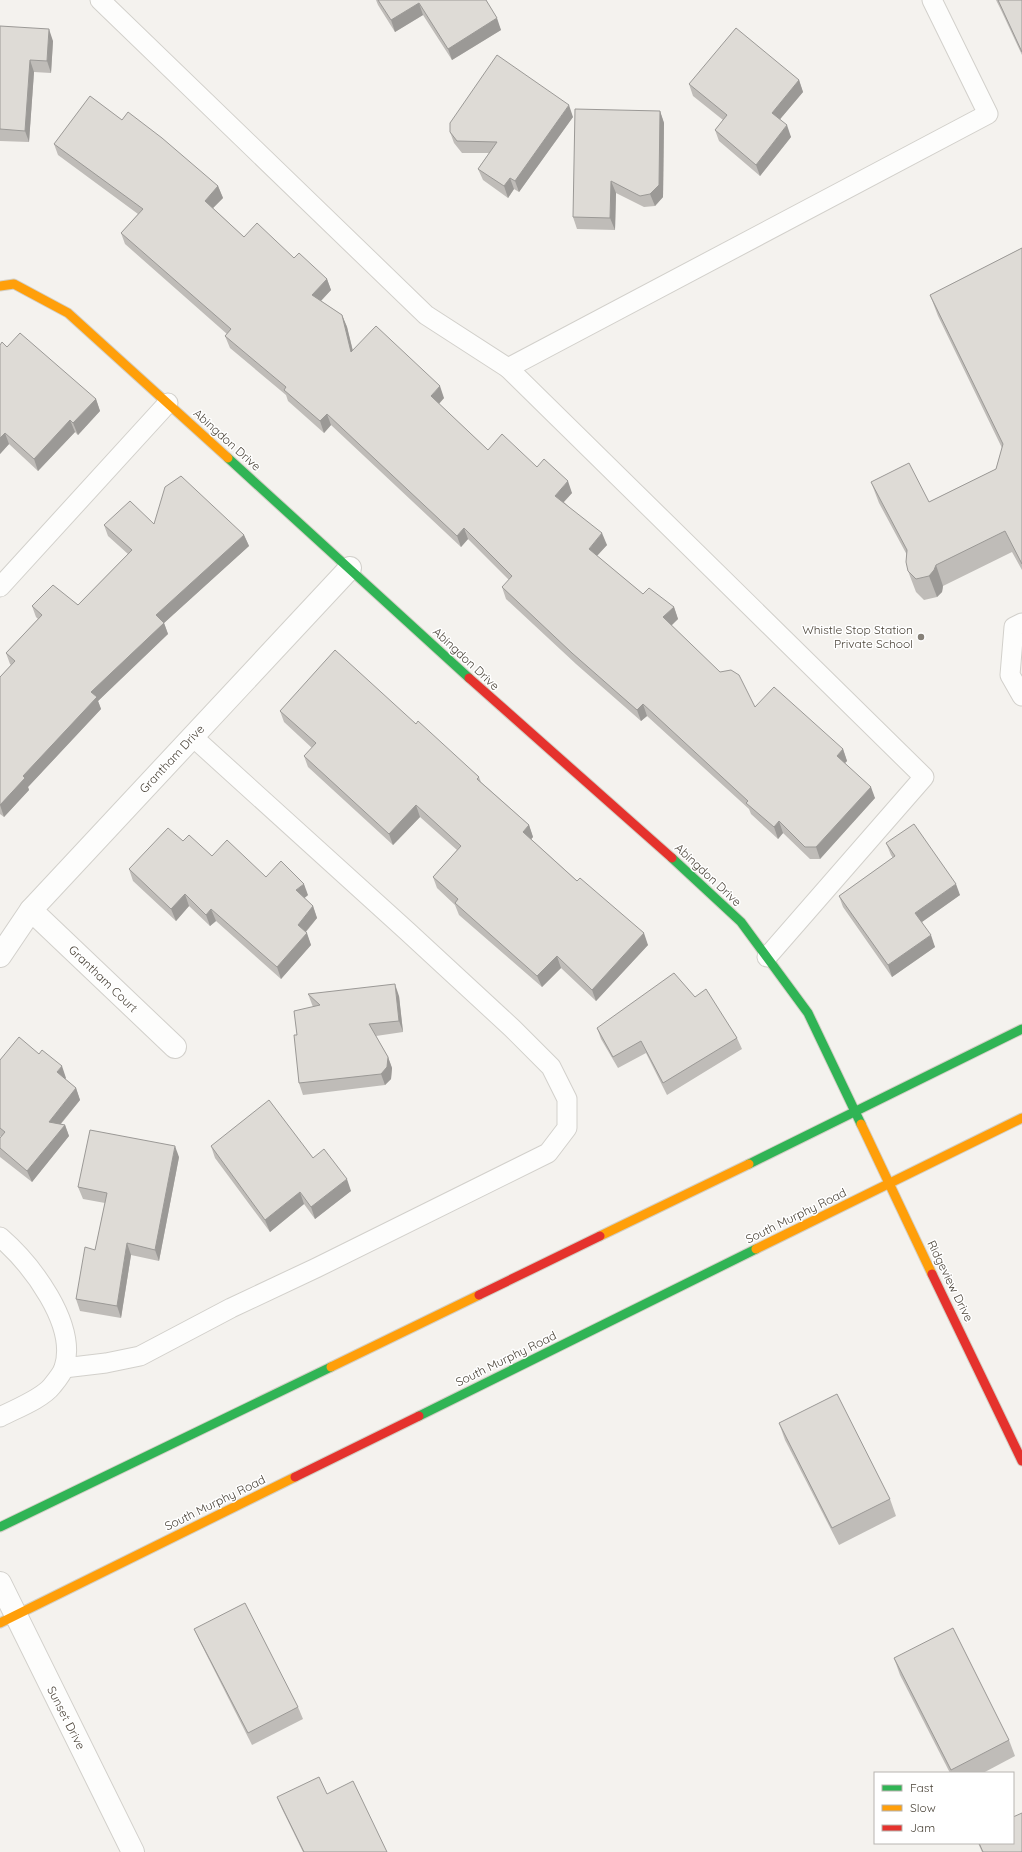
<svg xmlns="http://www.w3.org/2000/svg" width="1022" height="1852" font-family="Quicksand,sans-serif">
<rect width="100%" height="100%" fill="#f4f2ee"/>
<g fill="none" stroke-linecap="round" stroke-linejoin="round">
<defs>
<g id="lane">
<path d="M 100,0 L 426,315 L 508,368 L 988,114 L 932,0"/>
<path d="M 508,368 L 924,777 L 767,957"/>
<path d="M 0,587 L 168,403"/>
<path d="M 1022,623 L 1014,627 L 1010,675 L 1022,696"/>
<path d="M 0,1237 C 31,1264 78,1324 64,1368 C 62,1374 56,1381 52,1386 C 42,1399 15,1409 0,1417"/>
<path d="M 64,1368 L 106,1363 L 140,1356 L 231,1308 L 316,1268 L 548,1153 L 567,1128 L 567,1099 L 551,1067 L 512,1028 L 407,931 L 193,737"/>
</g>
<g id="street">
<path d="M 31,910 L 175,1047"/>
<path d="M 0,956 L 31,910 L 350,568"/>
<path d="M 0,1583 L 133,1852"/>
</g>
<g id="fast">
<path d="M 228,458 L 469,678"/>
<path d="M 672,858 L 741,922 L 808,1013 L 861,1124"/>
<path d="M 749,1164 L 1022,1029"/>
<path d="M 419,1416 L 756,1249"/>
<path d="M 0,1527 L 331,1367"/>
</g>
<g id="slow">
<path d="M 0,286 L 14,284 L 68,313 L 228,458"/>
<path d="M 861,1124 L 932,1274"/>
<path d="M 600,1236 L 749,1164"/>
<path d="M 756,1249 L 1022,1118"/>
<path d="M 331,1367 L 479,1295"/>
<path d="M 0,1623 L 295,1477"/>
</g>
<g id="jam">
<path d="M 469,678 L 672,858"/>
<path d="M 932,1274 L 1022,1461"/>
<path d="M 479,1295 L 600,1236"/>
<path d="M 295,1477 L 419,1416"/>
</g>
</defs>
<!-- lane casing -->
<use href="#lane" stroke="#d2d0cb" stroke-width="21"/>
<!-- street casing -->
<use href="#street" stroke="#d2d0cb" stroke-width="24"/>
<!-- fast casing -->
<use href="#fast" stroke="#d3cfc5" stroke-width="11"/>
<!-- slow casing -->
<use href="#slow" stroke="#d3cfc5" stroke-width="11"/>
<!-- jam casing -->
<use href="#jam" stroke="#d3cfc5" stroke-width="11"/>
<!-- lane -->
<use href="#lane" stroke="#fdfdfc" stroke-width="19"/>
<!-- street -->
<use href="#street" stroke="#fdfdfc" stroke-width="22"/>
<!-- fast -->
<use href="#fast" stroke="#30b455" stroke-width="9"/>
<!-- slow -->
<use href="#slow" stroke="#ff9f0a" stroke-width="9"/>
<!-- jam -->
<use href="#jam" stroke="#e5322d" stroke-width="9"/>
</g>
<!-- wall -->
<g fill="#bfbcb8">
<path d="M 376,0 L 486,0 L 501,30 L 452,60 L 423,15 L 395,32 L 378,5 Z"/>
<path d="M 996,0 L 1022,0 L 1022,55 L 1001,10 Z"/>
<path d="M 0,26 L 53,41 L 51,73 L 34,72 L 29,142 L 0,141 Z"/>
<path d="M 799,80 L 803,92 L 780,119 L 791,137 L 760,176 L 719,141 L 715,130 L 723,120 L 693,96 L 689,84 Z"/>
<path d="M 660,111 L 664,123 L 663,197 L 655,206 L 644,207 L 616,193 L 615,230 L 577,229 L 573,217 Z"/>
<path d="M 573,117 L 519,192 L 514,189 L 508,198 L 483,180 L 478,169 L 489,153 L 462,153 L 454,143 L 450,132 Z"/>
<path d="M 122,120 L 218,186 L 223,198 L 213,208 L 244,237 L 294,258 L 327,279 L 331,290 L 321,301 L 342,315 L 347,327 L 353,351 L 444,398 L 439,404 L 488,450 L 537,467 L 572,493 L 564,502 L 607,545 L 597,556 L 643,594 L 674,607 L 678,619 L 671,625 L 755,707 L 843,749 L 847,761 L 845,763 L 875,798 L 820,859 L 810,859 L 783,833 L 778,839 L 751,814 L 749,809 L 647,716 L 641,721 L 576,664 L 506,599 L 502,587 L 509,580 L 468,539 L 461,547 L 331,425 L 324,433 L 288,401 L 286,395 L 230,348 L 225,336 L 227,334 L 125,244 L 121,233 L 138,214 L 58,155 L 54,144 Z"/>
<path d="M 1022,248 L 1022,570 L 1012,552 L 943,586 L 942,592 L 937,597 L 924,600 L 916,592 L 908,571 L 907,555 L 879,503 L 871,482 L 929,502 L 996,469 L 1002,448 L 938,316 L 930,295 Z"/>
<path d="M 0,345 L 7,347 L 96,399 L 100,411 L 78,435 L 75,432 L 38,471 L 9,444 L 0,454 Z"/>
<path d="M 154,524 L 244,535 L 249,546 L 164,623 L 168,634 L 98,701 L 101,709 L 28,787 L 29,790 L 4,817 L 0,814 L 0,677 L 11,665 L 10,664 L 6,653 L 38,619 L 36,617 L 32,606 L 78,605 L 128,554 L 108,536 L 104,525 Z"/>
<path d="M 280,711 L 416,724 L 479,777 L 481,782 L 529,825 L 533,837 L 531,839 L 648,945 L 596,1001 L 561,968 L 542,987 L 459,915 L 455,905 L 437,888 L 433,877 L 457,850 L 420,817 L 393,845 L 308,767 L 304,756 L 312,748 L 284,722 Z"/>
<path d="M 183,841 L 212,856 L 266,877 L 308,895 L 304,898 L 313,906 L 317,918 L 306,932 L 311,945 L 281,979 L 216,921 L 210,926 L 189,906 L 176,921 L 133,881 L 129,869 Z"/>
<path d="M 886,843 L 960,895 L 922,922 L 935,947 L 892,977 L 843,907 L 839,896 L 893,858 L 891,855 Z"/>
<path d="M 308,994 L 399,996 L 403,1032 L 376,1036 L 388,1057 L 392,1068 L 391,1079 L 385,1085 L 303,1095 L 299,1083 L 297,1035 L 313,1007 Z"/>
<path d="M 695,997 L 737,1038 L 742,1049 L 667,1095 L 646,1053 L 618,1068 L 601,1039 L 597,1028 Z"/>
<path d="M 0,1060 L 66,1078 L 65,1079 L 76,1088 L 80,1100 L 61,1124 L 65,1125 L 69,1136 L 32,1182 L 0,1157 L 0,1138 L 1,1137 L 0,1136 Z"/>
<path d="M 211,1146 L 313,1158 L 351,1191 L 315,1219 L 304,1204 L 270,1232 L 215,1158 Z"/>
<path d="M 179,1157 L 159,1261 L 131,1255 L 121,1318 L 80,1311 L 76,1299 L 95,1250 L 105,1203 L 83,1199 L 78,1187 Z"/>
<path d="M 779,1423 L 890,1499 L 896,1516 L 839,1545 L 785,1440 Z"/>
<path d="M 194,1629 L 298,1707 L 303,1719 L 252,1745 L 199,1640 Z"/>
<path d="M 894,1658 L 1009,1740 L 1015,1756 L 983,1773 L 950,1773 L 900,1675 Z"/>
<path d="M 327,1794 L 387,1852 L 303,1852 L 282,1809 L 277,1797 Z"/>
<path d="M 978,1843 L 1013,1843 L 1022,1852 L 982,1852 Z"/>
</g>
<!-- shaded-wall -->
<g fill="#9b9996">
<path d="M 419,3 L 423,15 L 395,32 L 391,20 Z"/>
<path d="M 497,18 L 501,30 L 452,60 L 448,49 Z"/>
<path d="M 49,29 L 53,41 L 51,73 L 47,61 Z"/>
<path d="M 30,60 L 34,72 L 29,142 L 25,131 Z"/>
<path d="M 799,80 L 803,92 L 776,124 L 772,113 Z"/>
<path d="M 569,105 L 573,117 L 519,192 L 515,181 Z"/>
<path d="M 660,111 L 664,123 L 663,197 L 655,206 L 650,194 Z"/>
<path d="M 787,125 L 791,137 L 760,176 L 756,165 Z"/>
<path d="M 510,178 L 514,189 L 508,198 L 504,186 Z"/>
<path d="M 611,181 L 616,193 L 615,230 L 610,218 Z"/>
<path d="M 218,186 L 223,198 L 209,212 L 205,201 Z"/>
<path d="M 327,279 L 331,290 L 316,306 L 312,295 Z"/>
<path d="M 342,315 L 347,327 L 356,364 L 351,352 Z"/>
<path d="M 440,386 L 444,398 L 435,408 L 431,396 Z"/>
<path d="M 96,399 L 100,411 L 78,435 L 73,423 Z"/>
<path d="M 327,414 L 331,425 L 324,433 L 320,421 Z"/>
<path d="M 70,420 L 75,432 L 38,471 L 34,459 Z"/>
<path d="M 5,433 L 9,444 L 0,454 L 0,438 Z"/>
<path d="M 568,481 L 572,493 L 559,507 L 555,496 Z"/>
<path d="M 464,528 L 468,539 L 461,547 L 457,536 Z"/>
<path d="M 602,533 L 607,545 L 593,560 L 589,549 Z"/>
<path d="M 244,535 L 249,546 L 164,623 L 168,634 L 98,701 L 101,709 L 28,787 L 29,790 L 4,817 L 0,805 L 91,692 L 156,615 Z"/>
<path d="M 936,565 L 943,586 L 942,592 L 937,597 L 929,576 Z"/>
<path d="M 674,607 L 678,619 L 668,629 L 663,617 Z"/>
<path d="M 643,704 L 647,716 L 641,721 L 637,710 Z"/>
<path d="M 843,749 L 847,761 L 841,767 L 837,756 Z"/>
<path d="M 871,787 L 875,798 L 820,859 L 816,847 Z"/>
<path d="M 416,805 L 420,817 L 393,845 L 389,834 Z"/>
<path d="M 779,821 L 783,833 L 778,839 L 774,827 Z"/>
<path d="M 529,825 L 533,837 L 527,844 L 523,832 Z"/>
<path d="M 304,884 L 308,895 L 300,902 L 296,890 Z"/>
<path d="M 956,884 L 960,895 L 919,924 L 915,913 Z"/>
<path d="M 185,894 L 189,906 L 176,921 L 171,909 Z"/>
<path d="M 313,906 L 317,918 L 302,936 L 298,925 Z"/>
<path d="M 211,909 L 216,921 L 210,926 L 206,915 Z"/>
<path d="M 307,933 L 311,945 L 281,979 L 277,967 Z"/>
<path d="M 644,933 L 648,945 L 596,1001 L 592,990 Z"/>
<path d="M 931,935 L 935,947 L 892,977 L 888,965 Z"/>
<path d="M 557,956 L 561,968 L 542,987 L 537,976 Z"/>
<path d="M 395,984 L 399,996 L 403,1032 L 399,1021 Z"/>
<path d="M 388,1057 L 392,1068 L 391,1079 L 385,1085 L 381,1074 Z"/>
<path d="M 62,1066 L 66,1078 L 61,1084 L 57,1072 Z"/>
<path d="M 76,1088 L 80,1100 L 53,1133 L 49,1122 Z"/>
<path d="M 65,1125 L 69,1136 L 32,1182 L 27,1171 Z"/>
<path d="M 175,1146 L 179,1157 L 159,1261 L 155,1250 Z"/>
<path d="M 347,1179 L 351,1191 L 315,1219 L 311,1207 Z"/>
<path d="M 300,1192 L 304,1204 L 270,1232 L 265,1220 Z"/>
<path d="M 127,1243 L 131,1255 L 121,1318 L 117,1306 Z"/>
</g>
<!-- building -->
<g fill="#dedbd6" stroke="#9b9996">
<path d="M 378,0 L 486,0 L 497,18 L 448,49 L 419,3 L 391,20 Z"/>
<path d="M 998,0 L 1022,0 L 1022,52 Z"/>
<path d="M 0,26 L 49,29 L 47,61 L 30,60 L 25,131 L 0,129 Z"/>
<path d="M 736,28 L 799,80 L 772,113 L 787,125 L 756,165 L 715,130 L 727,115 L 689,84 Z"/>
<path d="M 497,55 L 569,105 L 515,181 L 510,178 L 504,186 L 478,169 L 497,142 L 457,141 L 450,132 L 450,123 Z"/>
<path d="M 90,96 L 122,120 L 128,112 L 162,138 L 218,186 L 205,201 L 244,237 L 257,223 L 294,258 L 299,253 L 327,279 L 312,295 L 342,315 L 351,352 L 376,326 L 440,386 L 431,396 L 488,450 L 502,434 L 537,467 L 544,459 L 568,481 L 555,496 L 602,533 L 589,549 L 643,594 L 649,588 L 674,607 L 663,617 L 720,672 L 731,670 L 739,675 L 755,707 L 774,687 L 843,749 L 837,756 L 871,787 L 816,847 L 805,847 L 779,821 L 774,827 L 746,803 L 748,801 L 643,704 L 637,710 L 572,653 L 502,587 L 512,576 L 464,528 L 457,536 L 327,414 L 320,421 L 284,390 L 286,387 L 225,336 L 231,329 L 121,233 L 143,209 L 54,144 Z"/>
<path d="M 575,109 L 660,111 L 659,185 L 650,194 L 640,196 L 611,181 L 610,218 L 573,217 Z"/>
<path d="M 1022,248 L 1022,564 L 1005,531 L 936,565 L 934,570 L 929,576 L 916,579 L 908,571 L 906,562 L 907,550 L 871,482 L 909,463 L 929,502 L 996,469 L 1003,444 L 930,295 Z"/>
<path d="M 20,333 L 96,399 L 73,423 L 70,420 L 34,459 L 5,433 L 0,438 L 0,345 L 2,342 L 7,347 Z"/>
<path d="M 181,476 L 244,535 L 156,615 L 164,623 L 91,692 L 97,697 L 23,776 L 25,778 L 0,805 L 0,677 L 15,661 L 6,653 L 42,615 L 32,606 L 53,585 L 78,605 L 132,550 L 104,525 L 130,501 L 154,524 L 165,487 Z"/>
<path d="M 335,650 L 416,724 L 418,721 L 479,777 L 477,779 L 529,825 L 523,832 L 577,881 L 580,878 L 644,933 L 592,990 L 557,956 L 537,976 L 455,903 L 458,899 L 433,877 L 461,846 L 416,805 L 389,834 L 304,756 L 316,743 L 280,711 Z"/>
<path d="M 914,824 L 956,884 L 915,913 L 931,935 L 888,965 L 839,896 L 895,856 L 886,843 Z"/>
<path d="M 168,828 L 183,841 L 189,835 L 212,856 L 227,840 L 266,877 L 281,861 L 304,884 L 296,890 L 313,906 L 298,925 L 307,933 L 277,967 L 211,909 L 206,915 L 185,894 L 171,909 L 129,869 Z"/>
<path d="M 674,973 L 695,997 L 706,989 L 737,1038 L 663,1083 L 641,1041 L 613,1057 L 597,1028 Z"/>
<path d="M 395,984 L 399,1021 L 369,1024 L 388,1057 L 387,1067 L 381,1074 L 299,1083 L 294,1035 L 297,1035 L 294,1011 L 320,1005 L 308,994 Z"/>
<path d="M 19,1037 L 39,1054 L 42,1050 L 62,1066 L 57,1072 L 76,1088 L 49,1122 L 65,1125 L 27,1171 L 0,1148 L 0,1138 L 5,1132 L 0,1128 L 0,1060 Z"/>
<path d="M 269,1100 L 313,1158 L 324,1149 L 347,1179 L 311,1207 L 300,1192 L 265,1220 L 211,1146 Z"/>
<path d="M 90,1130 L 175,1146 L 155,1250 L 127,1243 L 117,1306 L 76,1299 L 85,1247 L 95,1250 L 107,1193 L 78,1187 Z"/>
<path d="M 837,1394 L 890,1499 L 832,1528 L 779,1423 Z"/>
<path d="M 245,1603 L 298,1707 L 248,1733 L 194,1629 Z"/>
<path d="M 953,1628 L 1009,1740 L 951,1770 L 894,1658 Z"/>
<path d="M 319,1777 L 327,1794 L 353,1781 L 387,1852 L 304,1852 L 277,1797 Z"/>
<path d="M 1022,1813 L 1022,1852 L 983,1852 L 979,1843 L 1013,1843 L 1013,1817 Z"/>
</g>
<!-- markers -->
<circle fill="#868178" stroke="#fff" stroke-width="1.5" cx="921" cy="637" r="4"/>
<g text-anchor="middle" stroke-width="3" stroke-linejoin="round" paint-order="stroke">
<!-- street labels -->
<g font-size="12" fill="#4b4439" stroke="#fff">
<text transform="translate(227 440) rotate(42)" y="4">Abingdon Drive</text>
<text transform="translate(466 659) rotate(43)" y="4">Abingdon Drive</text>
<text transform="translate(172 759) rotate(-47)" y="4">Grantham Drive</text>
<text transform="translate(708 875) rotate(43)" y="4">Abingdon Drive</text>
<text transform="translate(103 979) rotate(44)" y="4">Grantham Court</text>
<text transform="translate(796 1216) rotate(-26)" y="4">South Murphy Road</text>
<text transform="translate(950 1281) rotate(64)" y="4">Ridgeview Drive</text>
<text transform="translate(506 1359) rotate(-26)" y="4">South Murphy Road</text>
<text transform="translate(215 1503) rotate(-26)" y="4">South Murphy Road</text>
<text transform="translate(66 1718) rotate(63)" y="4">Sunset Drive</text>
</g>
<!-- poi labels -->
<g font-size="12" fill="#4b4439" stroke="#fff" text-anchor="end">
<text x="913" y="634">Whistle Stop Station<tspan x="913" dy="14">Private School</tspan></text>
</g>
</g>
<!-- legend -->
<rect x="874" y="1772" width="140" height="72" fill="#ffffff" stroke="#b7b4b0"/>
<rect x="882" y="1785" width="20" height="6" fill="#30b455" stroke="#b7b4b0"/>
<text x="910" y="1792" font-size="12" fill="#4b4439">Fast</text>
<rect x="882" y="1805" width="20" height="6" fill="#ff9f0a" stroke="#b7b4b0"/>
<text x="910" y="1812" font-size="12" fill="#4b4439">Slow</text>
<rect x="882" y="1825" width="20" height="6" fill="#e5322d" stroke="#b7b4b0"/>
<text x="910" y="1832" font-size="12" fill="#4b4439">Jam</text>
</svg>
